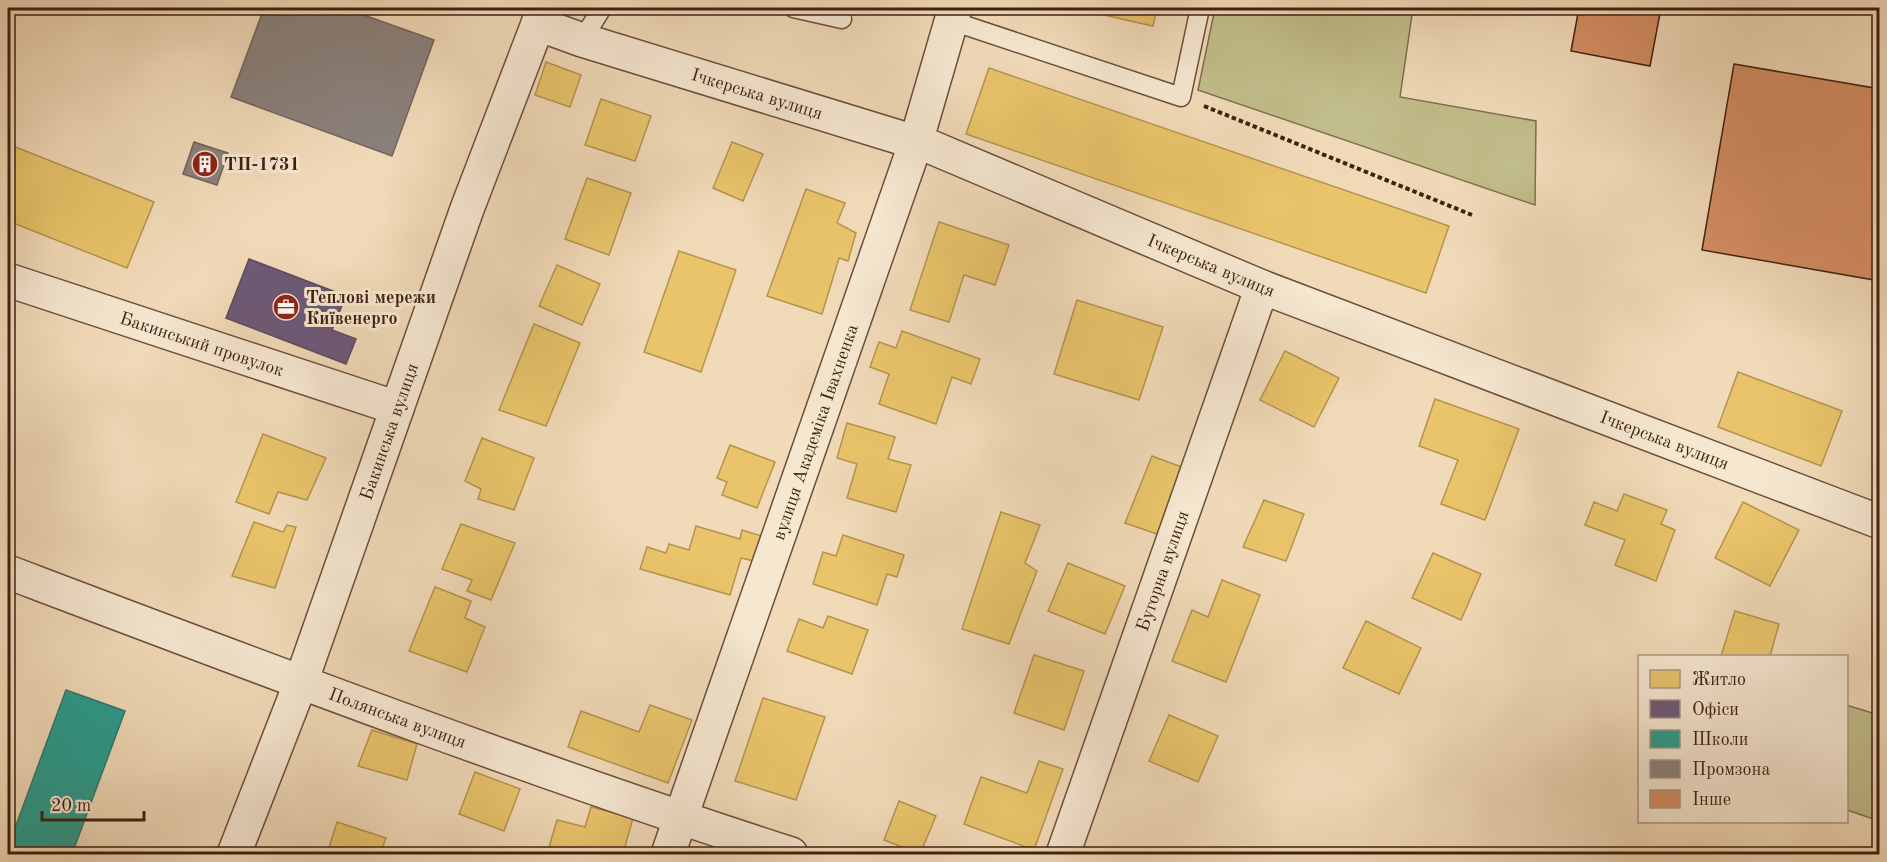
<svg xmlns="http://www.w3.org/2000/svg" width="1887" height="862" font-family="'Old Standard TT',serif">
<rect width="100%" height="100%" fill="#f1dab8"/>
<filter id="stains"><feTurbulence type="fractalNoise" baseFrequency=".00333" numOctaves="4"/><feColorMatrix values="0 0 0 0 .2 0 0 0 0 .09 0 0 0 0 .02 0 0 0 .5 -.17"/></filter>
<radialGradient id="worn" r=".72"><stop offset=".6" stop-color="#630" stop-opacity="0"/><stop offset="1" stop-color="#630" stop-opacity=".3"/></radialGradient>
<!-- green -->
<g fill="#c1bd8a" stroke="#806e4e" stroke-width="1.5">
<path d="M 1215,8 L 1413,8 L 1400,97 L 1536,121 L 1535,205 L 1198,90 Z"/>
<path d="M 1846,705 L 1879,715 L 1879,821 L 1847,810 Z"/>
</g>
<!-- homes -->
<g fill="#e9c46a" stroke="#b6934f" stroke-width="1.5">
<path d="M 1073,8 L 1157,8 L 1153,26 Z"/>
<path d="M 546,62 L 581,75 L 570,107 L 535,95 Z"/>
<path d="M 989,68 L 1449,226 L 1426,293 L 966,134 Z"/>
<path d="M 601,99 L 651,116 L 635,161 L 585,145 Z"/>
<path d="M 732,142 L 763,154 L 743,201 L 713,188 Z"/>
<path d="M 8,144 L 154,202 L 127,268 L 8,221 Z"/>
<path d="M 587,178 L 631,193 L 609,255 L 565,239 Z"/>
<path d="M 806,189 L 845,203 L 837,223 L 856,233 L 848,261 L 839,258 L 822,314 L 767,296 Z"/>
<path d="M 939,222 L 1009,245 L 995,285 L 964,275 L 949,322 L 910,310 Z"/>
<path d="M 679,251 L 736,270 L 701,372 L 644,352 Z"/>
<path d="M 557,265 L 600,284 L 582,325 L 539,306 Z"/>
<path d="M 1077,300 L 1163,327 L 1139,400 L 1054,374 Z"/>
<path d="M 534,324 L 580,343 L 546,426 L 499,410 Z"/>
<path d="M 902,331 L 980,359 L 971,384 L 952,377 L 936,424 L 879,404 L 889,374 L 870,367 L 879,342 L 896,348 Z"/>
<path d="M 1285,351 L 1339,378 L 1314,427 L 1260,400 Z"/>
<path d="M 1738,372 L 1842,411 L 1821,466 L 1718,427 Z"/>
<path d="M 1435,399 L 1519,429 L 1485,520 L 1441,504 L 1458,460 L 1419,446 Z"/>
<path d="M 847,423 L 895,437 L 888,459 L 911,465 L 896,512 L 847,498 L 857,464 L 837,458 Z"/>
<path d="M 263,434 L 326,458 L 307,500 L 278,492 L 269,514 L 236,502 Z"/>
<path d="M 482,438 L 534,458 L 514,510 L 478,499 L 481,489 L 465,481 Z"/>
<path d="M 730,445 L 775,462 L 757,508 L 722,495 L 727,482 L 717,478 Z"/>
<path d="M 1152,456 L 1187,469 L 1157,534 L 1125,523 Z"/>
<path d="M 1624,494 L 1667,510 L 1661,524 L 1675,530 L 1656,581 L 1615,565 L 1625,540 L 1585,525 L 1594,502 L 1617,511 Z"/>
<path d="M 1264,500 L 1304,514 L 1286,561 L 1243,547 Z"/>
<path d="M 1743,502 L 1799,530 L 1770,586 L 1715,558 Z"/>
<path d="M 1001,512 L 1040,525 L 1025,563 L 1037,571 L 1009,644 L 962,629 Z"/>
<path d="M 254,522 L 283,532 L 287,525 L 296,527 L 275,588 L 232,576 Z"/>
<path d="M 461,524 L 515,543 L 491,600 L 467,591 L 472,580 L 442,569 Z"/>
<path d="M 696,526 L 740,539 L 742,530 L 765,537 L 758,562 L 741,558 L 730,595 L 640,569 L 647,547 L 666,553 L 669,544 L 689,550 Z"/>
<path d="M 843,535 L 904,555 L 897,577 L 887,574 L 877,605 L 813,584 L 823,552 L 836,556 Z"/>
<path d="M 1433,553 L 1481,574 L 1461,620 L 1412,598 Z"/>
<path d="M 1068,563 L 1125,586 L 1105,634 L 1048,611 Z"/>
<path d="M 1222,580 L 1260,595 L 1226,682 L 1172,661 L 1192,610 L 1208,617 Z"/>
<path d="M 435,587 L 471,601 L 465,618 L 485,627 L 467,672 L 409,651 Z"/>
<path d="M 1735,611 L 1779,624 L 1770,656 L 1721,656 Z"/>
<path d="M 828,616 L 868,630 L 852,674 L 787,651 L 799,619 L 823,628 Z"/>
<path d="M 1366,621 L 1421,648 L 1399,694 L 1343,668 Z"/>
<path d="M 1034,655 L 1084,671 L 1064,730 L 1014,713 Z"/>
<path d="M 763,698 L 825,717 L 796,800 L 735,781 Z"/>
<path d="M 650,705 L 692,720 L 668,783 L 568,747 L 581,711 L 639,732 Z"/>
<path d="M 1169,715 L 1218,736 L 1198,782 L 1149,761 Z"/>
<path d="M 372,730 L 417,744 L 407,780 L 358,766 Z"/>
<path d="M 1039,761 L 1063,769 L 1034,850 L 964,824 L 981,777 L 1027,793 Z"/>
<path d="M 475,772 L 520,789 L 504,831 L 459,814 Z"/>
<path d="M 899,801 L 936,816 L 920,854 L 884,840 Z"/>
<path d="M 591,807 L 633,818 L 623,854 L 547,854 L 557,820 L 585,827 Z"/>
<path d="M 337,822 L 386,838 L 380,854 L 327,854 Z"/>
</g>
<!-- offices -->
<path fill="#6d597a" stroke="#60485a" stroke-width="1.5" d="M 249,259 L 346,296 L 332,330 L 356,339 L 346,364 L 226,318 Z"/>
<!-- schools -->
<path fill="#2a9d8f" stroke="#317869" stroke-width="1.5" d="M 66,690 L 125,711 L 72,854 L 8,854 L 8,825 L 15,828 Z"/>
<!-- industry -->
<g fill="#8a817c" stroke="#74645c" stroke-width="1.5">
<path d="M 264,8 L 344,8 L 434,40 L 392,156 L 231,97 Z"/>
<path d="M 194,142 L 228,153 L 217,185 L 183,174 Z"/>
</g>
<!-- building -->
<g fill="#d58d64" stroke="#402011" stroke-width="1.5">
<path d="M 1579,8 L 1661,8 L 1650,66 L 1571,51 Z"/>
<path d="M 1734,64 L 1880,89 L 1880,281 L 1702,250 Z"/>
</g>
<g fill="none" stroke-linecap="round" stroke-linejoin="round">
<defs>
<g id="service">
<path d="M 793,8 L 842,19"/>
<path d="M 952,21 L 1181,97 L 1200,8"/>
<path d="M 582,40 L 602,8"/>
</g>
<g id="minor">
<path id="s1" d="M 538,24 L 582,40 L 931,147 L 1262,287 L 1880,522"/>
<path id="s2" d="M 8,280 L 397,408"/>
<path id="s3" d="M 8,572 C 267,670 527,769 791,854"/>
<path id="s4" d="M 668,854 L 916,142 L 955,8"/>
<path id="s5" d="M 1063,854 L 1262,287"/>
</g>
<g id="tertiary">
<path id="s6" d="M 234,854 L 301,682 L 467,209 L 544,8"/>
</g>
</defs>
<!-- service casing -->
<use href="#service" stroke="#6c4e3b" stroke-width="21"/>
<!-- minor casing -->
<use href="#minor" stroke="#6c4e3b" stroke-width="36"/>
<!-- tertiary casing -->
<use href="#tertiary" stroke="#6c4e3b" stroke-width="36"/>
<!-- path -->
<g stroke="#402011" stroke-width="4" stroke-dasharray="4.5 3" stroke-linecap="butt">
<path d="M 8,35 L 16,8"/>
<path d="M 1204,106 L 1472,215"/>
</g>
<!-- service -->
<use href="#service" stroke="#f6e7d1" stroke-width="18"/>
<!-- minor -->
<use href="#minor" stroke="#f6e7d1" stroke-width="33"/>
<!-- tertiary -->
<use href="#tertiary" stroke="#f6e7d1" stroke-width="33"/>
</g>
<!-- icons -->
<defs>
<symbol id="building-disc" viewBox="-11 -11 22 22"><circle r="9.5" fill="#8f2418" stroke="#f6e7d1"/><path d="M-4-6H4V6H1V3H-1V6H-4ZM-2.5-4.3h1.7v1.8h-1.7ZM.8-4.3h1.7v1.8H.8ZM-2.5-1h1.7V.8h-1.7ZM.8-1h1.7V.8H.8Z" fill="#fff"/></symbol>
<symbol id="office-disc" viewBox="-11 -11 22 22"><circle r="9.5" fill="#8f2418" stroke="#f6e7d1"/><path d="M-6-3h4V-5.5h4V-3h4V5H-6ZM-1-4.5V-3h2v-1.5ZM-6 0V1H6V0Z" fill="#fff"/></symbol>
</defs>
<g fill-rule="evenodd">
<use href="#building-disc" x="190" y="149" width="30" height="30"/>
<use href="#office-disc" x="271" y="292" width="30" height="30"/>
</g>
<g text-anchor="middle" stroke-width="6" stroke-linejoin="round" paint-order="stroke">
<!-- street labels -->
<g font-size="18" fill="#402011" stroke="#f6e7d1">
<text dy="6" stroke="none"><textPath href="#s1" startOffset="230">Ічкерська вулиця</textPath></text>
<text dy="6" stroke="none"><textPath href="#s1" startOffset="716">Ічкерська вулиця</textPath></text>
<text dy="6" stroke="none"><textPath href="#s2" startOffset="204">Бакинський провулок</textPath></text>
<text dy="6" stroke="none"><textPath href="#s6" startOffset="450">Бакинська вулиця</textPath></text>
<text dy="6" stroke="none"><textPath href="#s4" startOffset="447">вулиця Академіка Івахненка</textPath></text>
<text dy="6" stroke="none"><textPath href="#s1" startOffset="1202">Ічкерська вулиця</textPath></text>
<text dy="6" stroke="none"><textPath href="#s5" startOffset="300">Бугорна вулиця</textPath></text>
<text dy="6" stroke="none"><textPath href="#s3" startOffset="416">Полянська вулиця</textPath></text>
</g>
<!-- poi labels -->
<g font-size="18" font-weight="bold" fill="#402011" stroke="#f6e7d1" text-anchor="start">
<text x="224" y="170">ТП-1731</text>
<text x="306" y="303">Теплові мережи<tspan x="306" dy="21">Київенерго</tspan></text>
</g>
</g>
<!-- margin -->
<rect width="1887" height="862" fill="none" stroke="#f1dab8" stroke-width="30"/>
<rect x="9" y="9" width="1869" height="844" fill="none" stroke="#402011" stroke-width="3"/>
<rect x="15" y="15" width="1857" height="832" fill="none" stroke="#402011" stroke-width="1.5"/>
<!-- legend -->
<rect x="1638" y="655" width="210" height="168" fill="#f6e7d1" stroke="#ad9784" stroke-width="1.5"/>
<rect x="1650" y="670" width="30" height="18" fill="#e9c46a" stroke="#ad9784" stroke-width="1.5"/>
<text x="1692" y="685" font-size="18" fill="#402011">Житло</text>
<rect x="1650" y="700" width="30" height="18" fill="#6d597a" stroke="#ad9784" stroke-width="1.5"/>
<text x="1692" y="715" font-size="18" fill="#402011">Офіси</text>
<rect x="1650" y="730" width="30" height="18" fill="#2a9d8f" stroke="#ad9784" stroke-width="1.5"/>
<text x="1692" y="745" font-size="18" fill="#402011">Школи</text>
<rect x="1650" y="760" width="30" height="18" fill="#8a817c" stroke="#ad9784" stroke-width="1.5"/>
<text x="1692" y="775" font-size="18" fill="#402011">Промзона</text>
<rect x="1650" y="790" width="30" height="18" fill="#d58d64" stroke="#ad9784" stroke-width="1.5"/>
<text x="1692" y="805" font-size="18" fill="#402011">Інше</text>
<!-- scale -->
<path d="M42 811v9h102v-9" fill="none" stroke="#402011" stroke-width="3"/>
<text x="51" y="811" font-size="18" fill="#402011" stroke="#f6e7d1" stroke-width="4.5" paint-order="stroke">20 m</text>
<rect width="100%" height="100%" filter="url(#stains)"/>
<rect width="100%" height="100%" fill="url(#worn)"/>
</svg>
